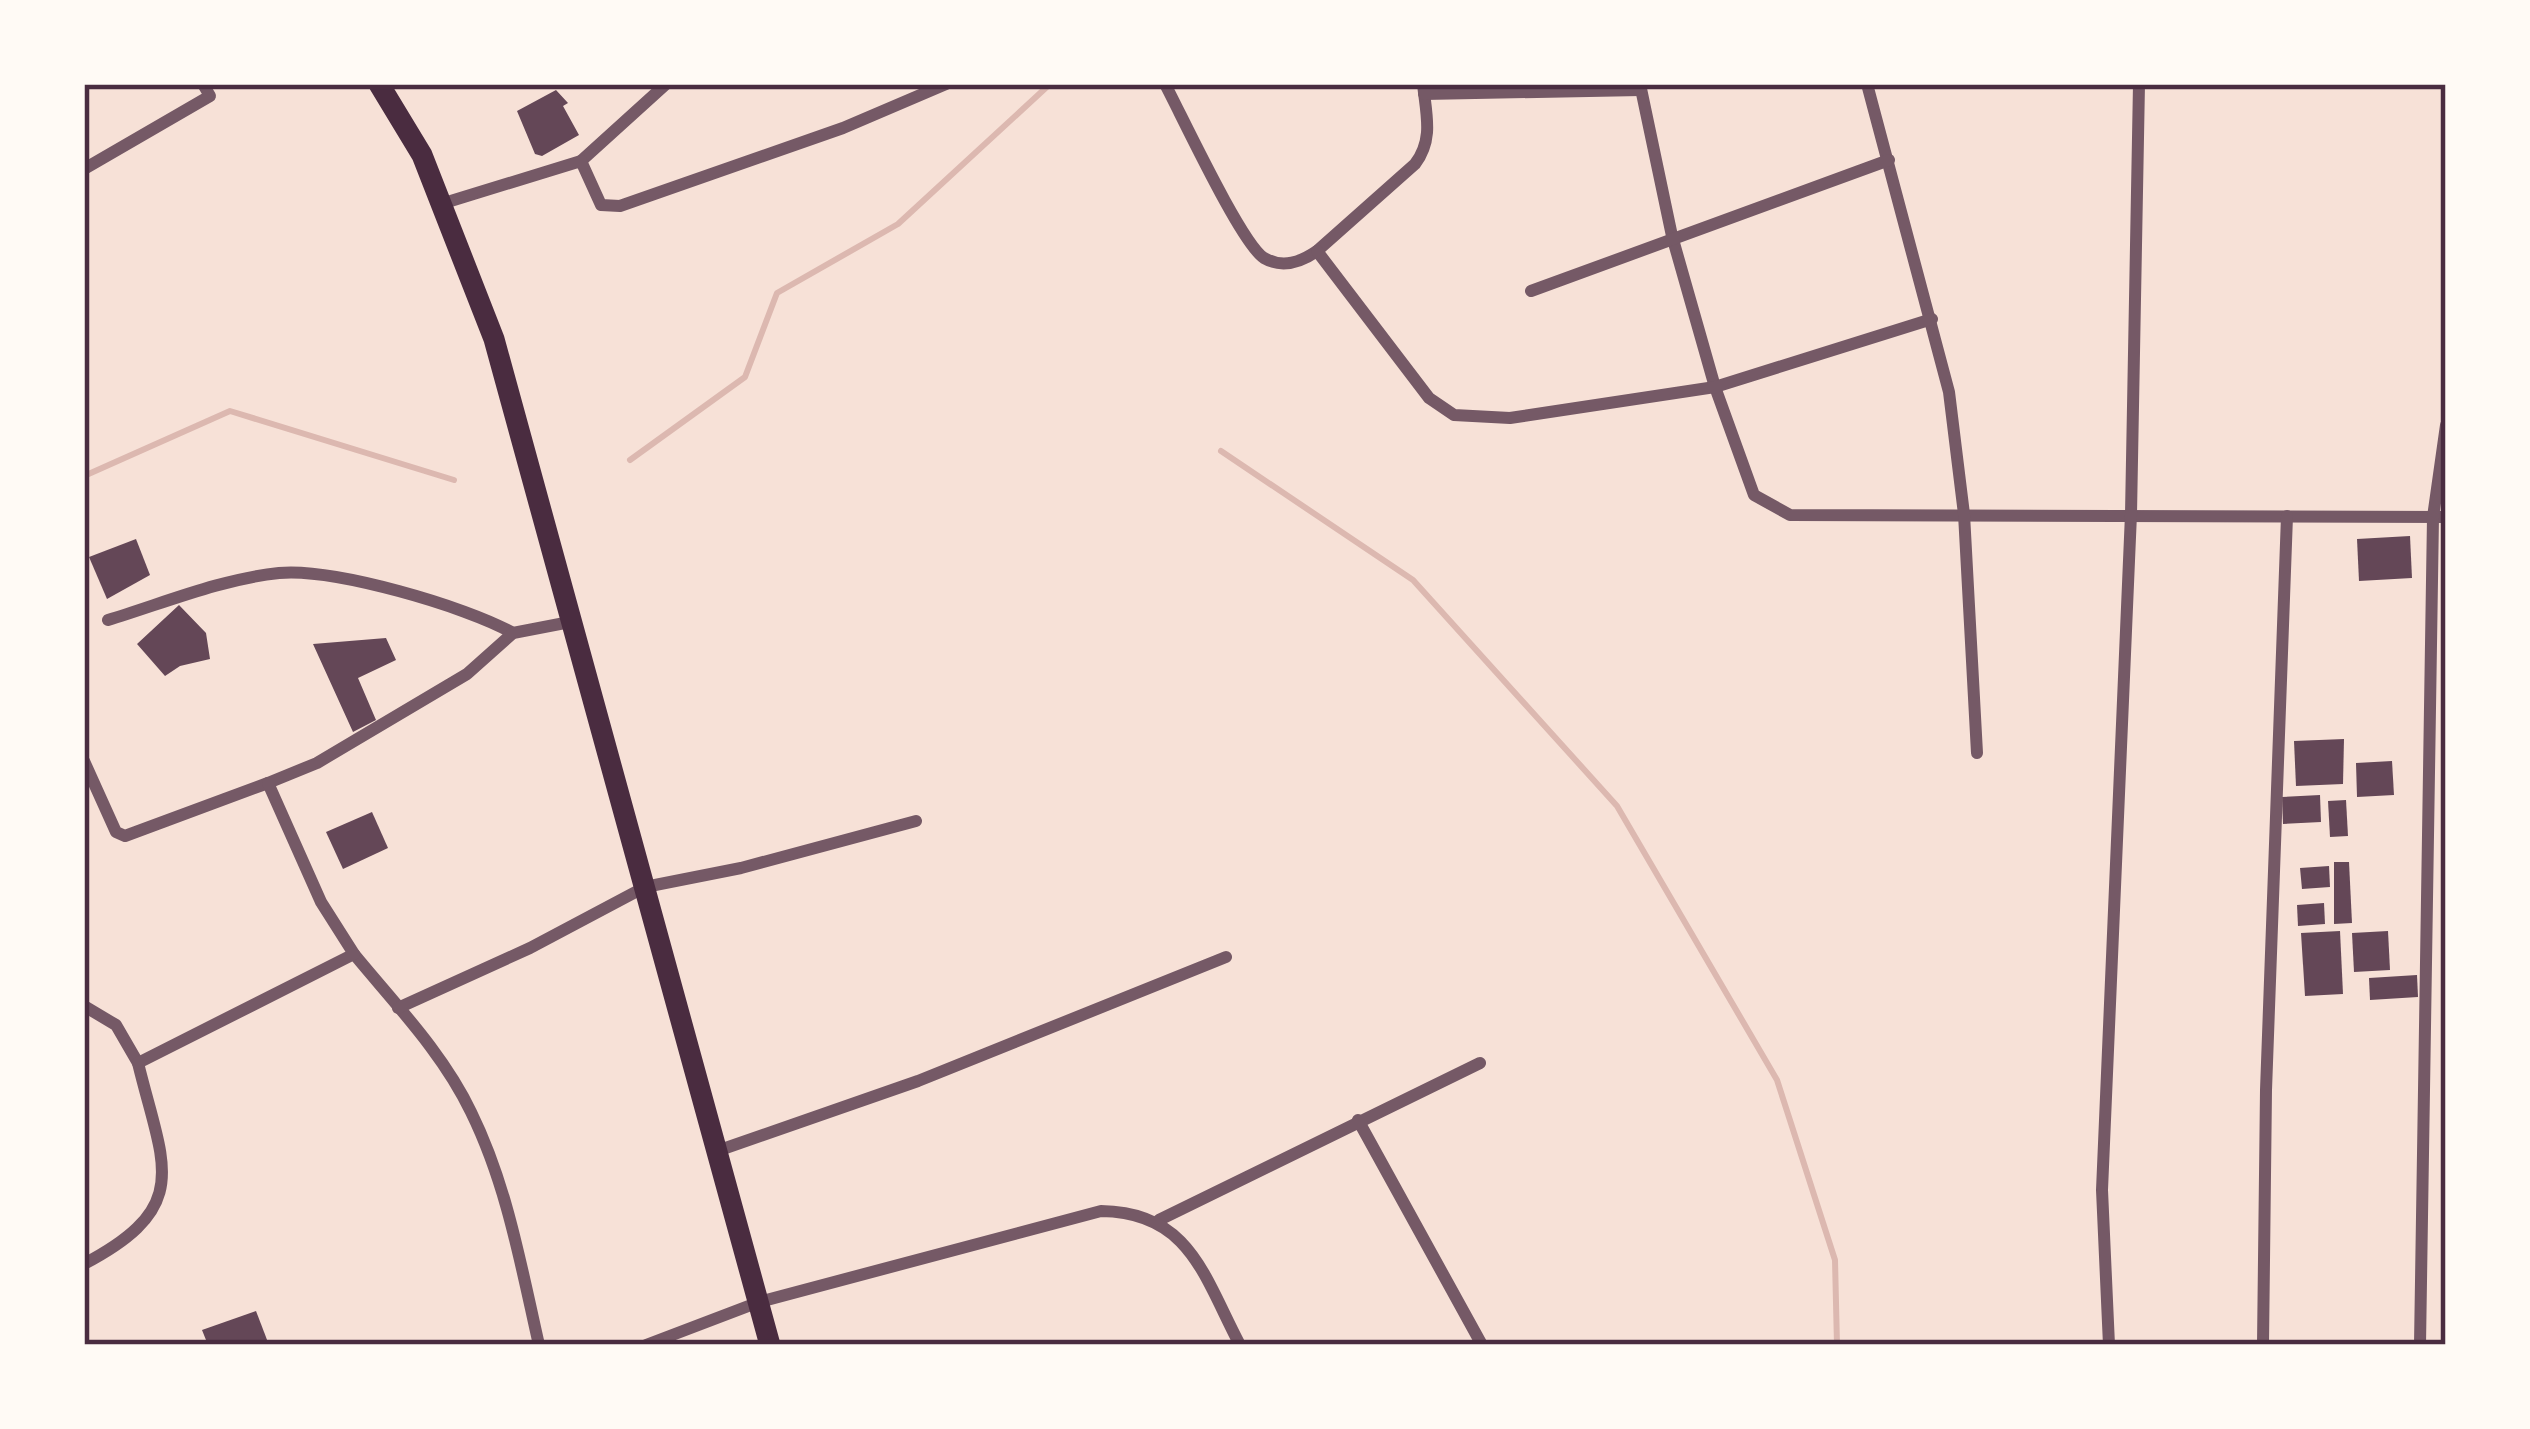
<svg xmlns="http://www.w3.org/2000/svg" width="2530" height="1429" font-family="'Open Sans',sans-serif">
<rect width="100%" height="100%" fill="#f7e1d7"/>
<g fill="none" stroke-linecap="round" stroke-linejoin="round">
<!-- stream -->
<g stroke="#dcb8b0" stroke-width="6">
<path d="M 1221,451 L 1413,580 L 1617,806 L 1777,1080 L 1835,1260 L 1837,1345"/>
<path d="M 630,460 L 745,377 L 777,293 L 898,224 L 1050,84"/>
<path d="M 84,476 L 230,411 L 454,480"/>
</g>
</g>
<!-- building -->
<g fill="#644757">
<path d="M 556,90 L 568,103 L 563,106 L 579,135 L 542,156 L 535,154 L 517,111 Z"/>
<path d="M 2410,536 L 2412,578 L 2359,581 L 2357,539 Z"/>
<path d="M 136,539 L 150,575 L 107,599 L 89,557 Z"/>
<path d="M 179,605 L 206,633 L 210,659 L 180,666 L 165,676 L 137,644 Z"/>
<path d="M 386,638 L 396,660 L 358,678 L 376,720 L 353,732 L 313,644 Z"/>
<path d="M 2344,739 L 2343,784 L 2296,786 L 2294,741 Z"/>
<path d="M 2392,761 L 2394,795 L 2357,797 L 2356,763 Z"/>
<path d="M 2320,795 L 2321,822 L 2283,824 L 2282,797 Z"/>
<path d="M 2346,800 L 2348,836 L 2330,837 L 2328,801 Z"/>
<path d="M 372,812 L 388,848 L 343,869 L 326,832 Z"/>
<path d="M 2334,862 L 2349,862 L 2352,923 L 2334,924 Z"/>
<path d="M 2329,866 L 2330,887 L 2302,889 L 2300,868 Z"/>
<path d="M 2324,903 L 2325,924 L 2298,926 L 2297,905 Z"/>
<path d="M 2340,931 L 2343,994 L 2305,996 L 2301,933 Z"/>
<path d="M 2388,931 L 2390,970 L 2354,972 L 2352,933 Z"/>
<path d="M 2417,975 L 2418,997 L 2370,1000 L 2369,978 Z"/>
<path d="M 256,1311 L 269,1345 L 208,1345 L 202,1330 Z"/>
</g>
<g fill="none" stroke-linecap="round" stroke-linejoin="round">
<!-- minor -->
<g stroke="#755966" stroke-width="12">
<path d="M 1165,84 C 1182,116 1241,243 1264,258 C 1283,269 1301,262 1317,251 L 1415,164 C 1434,139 1426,114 1423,84"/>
<path d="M 1640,84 L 1672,236 L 1715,387 L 1754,495 L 1790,515 L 2446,517"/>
<path d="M 1867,84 L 1949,392 L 1964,514 L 1977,753"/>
<path d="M 1424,94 L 1641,90"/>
<path d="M 581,161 L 666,84"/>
<path d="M 84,169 L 210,96 L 203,84"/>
<path d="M 441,204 L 581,161 L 601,205 L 620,206 L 843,128 L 946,84"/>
<path d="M 1317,251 L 1429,398 L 1454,415 L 1510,418 L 1715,387 L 1932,319"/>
<path d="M 1531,291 L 1889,160"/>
<path d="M 108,620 C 164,603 221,579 279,573 C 334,568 465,606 513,633"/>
<path d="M 84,761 L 116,832 L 125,836 L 268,783"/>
<path d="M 354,954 C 395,1004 443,1053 471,1112 C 507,1185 521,1266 539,1345"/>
<path d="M 84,1006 L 116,1025 L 138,1063"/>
<path d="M 398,1008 L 530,948 L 645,887 L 741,868 L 916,821"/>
<path d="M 1358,1120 L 1482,1345"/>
<path d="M 717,1151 L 918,1081 L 1226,957"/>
<path d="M 1159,1220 L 1480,1063"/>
<path d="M 84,1264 C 194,1206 163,1166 138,1063 L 354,954 L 321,902 L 268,783 L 317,763 L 467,674 L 513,633 L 570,622"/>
<path d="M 646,1345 L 759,1302 L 1101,1211 C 1190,1212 1204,1277 1240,1345"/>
<path d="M 2109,1345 L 2102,1190 L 2131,514 L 2139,84"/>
<path d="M 2263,1345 L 2266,1090 L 2287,516"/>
<path d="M 2420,1345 L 2433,517 L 2446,425"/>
</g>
<!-- primary -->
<path stroke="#4a2c40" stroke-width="21" d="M 379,84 L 422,155 L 494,339 L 770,1345"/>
</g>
<!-- border -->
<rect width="2530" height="1429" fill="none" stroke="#fffaf5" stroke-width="174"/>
<rect x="87" y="87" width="2356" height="1255" fill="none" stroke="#4a2c40" stroke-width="4.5"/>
</svg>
